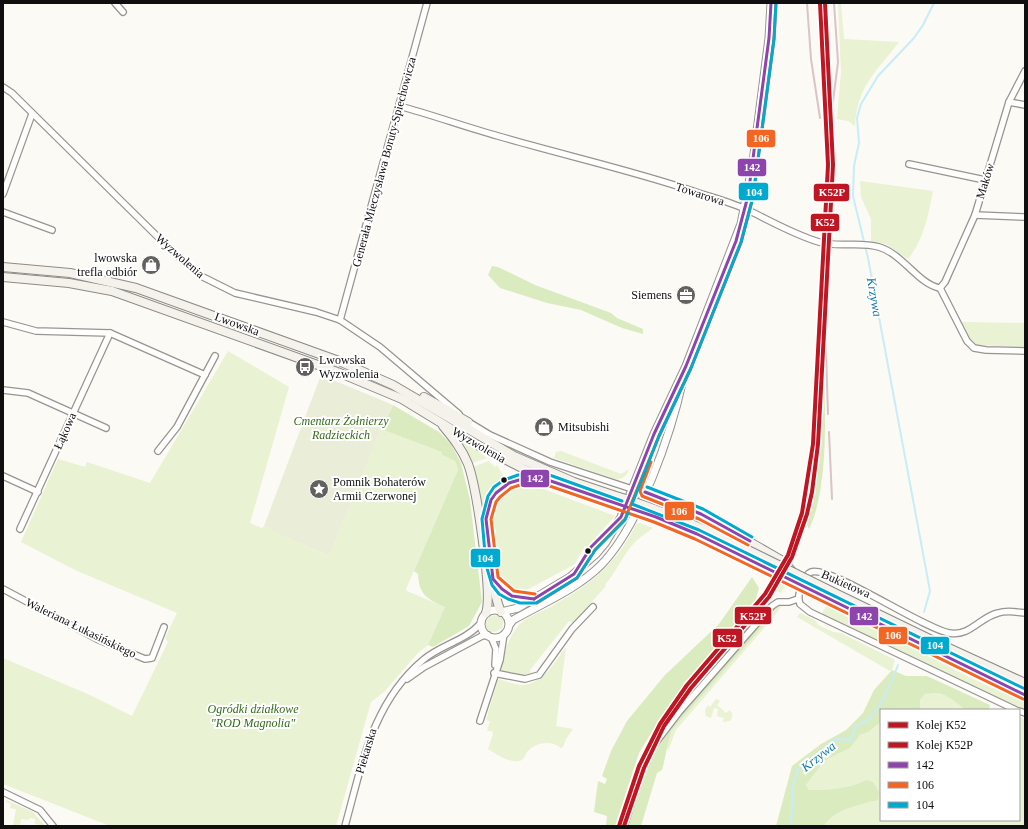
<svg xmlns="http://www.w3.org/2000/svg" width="1028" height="829" font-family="'Times New Roman',serif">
<rect width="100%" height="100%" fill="#fcfaf4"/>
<!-- green -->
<g fill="#e9f2d2">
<path d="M 838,3 L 841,3 L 844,39 L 899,42 C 876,72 857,86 855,126 L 848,121 L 837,119 L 841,72 Z"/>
<path d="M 860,181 L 933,191 C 928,215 924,240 908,259 L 886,244 L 871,241 L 871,219 L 861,197 Z"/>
<path d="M 962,322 L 1025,323 L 1025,347 L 976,345 L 970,339 Z"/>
<path d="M 228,351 L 289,387 L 250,523 L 262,528 L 264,526 L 272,529 L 271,531 L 329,556 L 381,429 L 443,452 L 442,455 L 455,461 L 458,470 L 406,589 L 407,591 L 445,607 L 428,645 L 417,654 L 385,691 L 371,702 L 336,826 L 110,826 L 3,784 L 3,658 L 90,695 L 132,716 L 168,642 L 165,638 L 177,613 L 75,570 L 21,542 L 58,459 L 85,467 L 87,462 L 150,483 Z"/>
<path d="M 459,438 L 487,458 L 472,463 Z"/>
<path d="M 561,451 L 621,474 L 629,469 C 626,477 623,479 615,479 L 554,458 L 556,452 Z"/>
<path d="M 489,461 L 495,467 L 497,465 L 506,481 C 490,490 487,502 484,520 L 473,467 Z"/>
<path d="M 520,486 L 541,488 L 615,516 L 587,547 L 585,546 L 575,564 L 521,593 C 497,594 499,564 495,548 C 489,519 487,496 520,486 Z"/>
<path d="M 640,523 L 653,528 C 648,532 641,536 636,541 C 623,554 617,571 605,585 L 606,586 L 573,623 L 569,621 L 530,670 L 531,673 L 522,675 L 502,672 L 501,668 C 505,652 507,640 518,626 C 525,617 542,612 552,606 C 589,586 618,563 636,524 Z"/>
<path d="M 776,580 L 786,585 L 781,593 L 776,590 L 759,617 L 696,690 L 677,709 L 648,751 L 635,782 L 622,826 L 620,826 C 632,787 644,749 668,715 C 701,668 745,630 776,580 Z"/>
<path d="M 781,603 L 783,604 L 772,619 L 676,730 L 668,751 L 666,744 L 672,730 L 774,614 L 771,611 Z"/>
<path d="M 827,604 L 973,679 L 1025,703 L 1025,710 L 988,694 L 822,614 Z"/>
<path d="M 800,613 L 815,620 L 818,625 L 833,632 L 841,633 L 895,660 L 892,670 L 890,671 L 797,617 Z"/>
<path d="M 495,615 L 504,618 L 502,628 L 495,632 L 488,631 C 483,625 487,617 495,615 Z"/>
<path d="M 566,647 L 556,726 L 573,729 L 566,739 L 563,747 L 561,748 C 551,740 536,742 527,752 C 525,755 524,760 519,761 C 509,763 496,754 488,749 L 493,734 L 492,731 L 487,731 L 490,721 L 486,720 L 498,679 C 505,681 515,685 523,685 C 544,683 555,662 566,647 Z"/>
<path d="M 932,693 L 950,696 L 963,708 L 962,710 L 920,710 L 920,700 L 925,694 Z"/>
<path d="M 716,699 L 720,701 L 717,705 L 726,713 L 730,710 C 733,714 733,717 730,721 L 723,722 L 724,718 L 717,716 L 718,709 L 714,708 L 711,718 L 706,716 L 705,710 L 708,705 L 710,707 Z"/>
<path d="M 1019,717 L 1025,719 L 1025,826 L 824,826 C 834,809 860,805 878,800 L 866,780 C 850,789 827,790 809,790 L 806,785 L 824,761 L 850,748 L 860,735 L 868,732 L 881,722 L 881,820 L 1019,820 Z"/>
<path d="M 6,800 L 33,812 L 45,826 L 35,824 L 35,819 L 29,818 L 29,820 L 21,819 L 20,826 L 13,826 L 16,809 L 10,808 L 11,804 L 6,802 Z"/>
</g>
<!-- forest -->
<g fill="#daebc0">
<path d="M 492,266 L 498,267 L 535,285 L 611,313 L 617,318 L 643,329 L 643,334 L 622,328 L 581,310 L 547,303 L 500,288 L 488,275 Z"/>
<path d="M 821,382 L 824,382 C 826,422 827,493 809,529 L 806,523 L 817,460 Z"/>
<path d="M 393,405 L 439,432 L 451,444 L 461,463 L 470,500 L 482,602 L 469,626 L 433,647 L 428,645 L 445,607 C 427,599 419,595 418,574 L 414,571 L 458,470 L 455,461 L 442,455 L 442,452 L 381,429 Z"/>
<path d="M 752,577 L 759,588 L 756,599 L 662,715 L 639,753 L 615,826 L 606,826 L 607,816 L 594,812 L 598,781 L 605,784 L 607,779 L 602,776 L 611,751 L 627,721 L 665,675 L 719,624 Z"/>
<path d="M 771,611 L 774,614 L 672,730 C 667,743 666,756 662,770 L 657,773 L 641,826 L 627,826 L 644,770 L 652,751 L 683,710 Z"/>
<path d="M 892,670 L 906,676 L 927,676 L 990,705 L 989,710 L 962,710 L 963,708 C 950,697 943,691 925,694 L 920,700 L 920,710 L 881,710 L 881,722 L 868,732 L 860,735 L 850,748 L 824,761 L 806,785 L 809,790 C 827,790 850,789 866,780 L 873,782 L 879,792 L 878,800 C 860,805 834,809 824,826 L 776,826 L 792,766 L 821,744 L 846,730 L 863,713 L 874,690 Z"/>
</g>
<!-- cemetery -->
<path fill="#eaedd7" d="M 321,375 L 393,405 L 381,429 L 329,556 L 271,531 L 272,529 L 264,526 Z"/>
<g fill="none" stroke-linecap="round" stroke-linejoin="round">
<!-- stream -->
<g stroke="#c8edf8" stroke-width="2">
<path d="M 924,612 L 930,591 L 868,258 L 853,196 L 854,166 L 859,143 L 857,118 L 861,104 L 878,76 L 914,38 L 923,25 L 934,3"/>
<path d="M 791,826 L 793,785 L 798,769 L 833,741 L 839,739 L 850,740 L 852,738 L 855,727 C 860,724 865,722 869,719 C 882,706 892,681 898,665"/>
</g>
<defs>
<g id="minor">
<path d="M 115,3 L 123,12"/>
<path d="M 3,87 L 12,93 L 171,250 L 201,276 L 235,293 L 316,312 L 340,320 L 380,347 L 459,414"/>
<path d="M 1009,102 L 1025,105"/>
<path d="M 399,106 C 433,115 465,127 498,136 C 563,155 631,170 696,192 C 714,198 733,203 750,211 C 772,222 795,235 819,242 C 838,248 859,241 879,247 C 903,254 919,285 940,288 L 967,341 L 974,348 L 986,350 L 1025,351"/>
<path d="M 909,164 L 985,180"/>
<path d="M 3,194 L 32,114"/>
<path d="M 3,212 L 52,230"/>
<path d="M 975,215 L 1025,217"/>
<path d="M 940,288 L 945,282 L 975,215 L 1009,102 L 1025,71"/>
<path d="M 340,320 L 427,3"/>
<path d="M 3,322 L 36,331 L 110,333 L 205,375"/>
<path d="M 3,390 L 28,393 L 106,428"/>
<path d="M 467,421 L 490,435 L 550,462 L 632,489"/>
<path d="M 158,451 L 177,427 L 215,356"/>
<path d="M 3,476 L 38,492"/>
<path d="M 20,529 L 110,333"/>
<path d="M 3,589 L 97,639 L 145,659 L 152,658 L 164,627"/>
<path d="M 491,637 L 496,649 L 495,665"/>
<path d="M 494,673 L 525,679 L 539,675 L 572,629 L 593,607"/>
<path d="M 407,679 L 424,667 L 482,636 L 488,635"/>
<path d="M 1016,710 L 810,612 L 800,604 C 797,596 800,591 803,584 C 805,579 806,574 811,572 C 830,565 922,628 949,633 C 970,637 980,617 998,613 C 1007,610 1016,612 1025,613"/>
<path d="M 1019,711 L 1025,713"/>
<path d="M 480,721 L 500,660 L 504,634"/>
<path d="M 3,792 L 40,810 L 53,826"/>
<path d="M 345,826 C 362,765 372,703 423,660 C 440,645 465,641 480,624"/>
<path d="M 624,826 L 643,767 L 653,746 L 679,712 L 772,606 L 778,602 L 789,602 L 798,599"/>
</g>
<g id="tertiary">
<circle cx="495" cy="624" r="14"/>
<path d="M 501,612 L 518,608 L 570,577 L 596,554 L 606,542 L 621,517 L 654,434 L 686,366 L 741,224 L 753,162 L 769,38 L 771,3"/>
<path d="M 510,624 L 513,620 C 543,603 577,589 601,565 C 640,525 671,434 683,379"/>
</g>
<g id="secondary">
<path d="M 3,267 L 70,273 L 136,288 L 339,361 L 393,385 L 514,456 L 574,482 L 613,495"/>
<path d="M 3,277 L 69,283 L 112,291 L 340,373 L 402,399 L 479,446 L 526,470 L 572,489 L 611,502"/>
<path d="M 424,397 L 468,422"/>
<path d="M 443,426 C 453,438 462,449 468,464 C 476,485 493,594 486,613"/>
<path d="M 645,492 L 701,514 L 781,560 L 791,570"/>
<path d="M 494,579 C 506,594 515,598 534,599"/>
<path d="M 833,592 L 938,643 L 1025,683"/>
<path d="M 830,598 L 1025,695"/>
<path d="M 501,612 C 494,596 493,578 491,561 C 483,508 480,484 542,478"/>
</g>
</defs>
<!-- minor casing -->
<use href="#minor" stroke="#969592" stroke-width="8"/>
<!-- tertiary casing -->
<use href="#tertiary" stroke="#969592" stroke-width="9"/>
<!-- secondary casing -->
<use href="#secondary" stroke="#8c8b89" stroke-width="10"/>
<!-- minor -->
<use href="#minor" stroke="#fffefd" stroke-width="5.5"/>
<!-- tertiary -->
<use href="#tertiary" stroke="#fffefd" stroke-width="7"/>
<!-- secondary -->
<use href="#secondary" stroke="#f5f2eb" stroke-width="8"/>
<!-- rail -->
<g stroke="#d9c4c7" stroke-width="2">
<path d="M 807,3 L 811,59 L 820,118"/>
<path d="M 831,117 L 838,62 L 834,3"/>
<path d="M 823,260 L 828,414"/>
<path d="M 829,432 L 832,499"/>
</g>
<defs>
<g id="secondary-bridge">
<path d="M 613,495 C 690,518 761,557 833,592"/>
<path d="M 611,502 L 684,528 L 830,598"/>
</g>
</defs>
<!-- secondary-bridge casing -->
<use href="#secondary-bridge" stroke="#8c8b89" stroke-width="10" stroke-linecap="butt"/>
<!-- secondary-bridge -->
<use href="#secondary-bridge" stroke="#f5f2eb" stroke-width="8"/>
<defs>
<g id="bus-1">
<path d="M 645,492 L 701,514 L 750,541"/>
<path d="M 534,599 L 512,596 L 502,589 L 493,579 L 486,519 L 491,500 L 496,493 L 509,483 L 519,480 L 542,478 L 656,517 L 697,534 L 1025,695"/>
<path d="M 534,599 L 574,574 L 591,547 L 621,517 L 654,434 L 686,366 L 736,241 L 748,196 L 769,38 L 771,3"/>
</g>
<g id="bus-2">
<path d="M 651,462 L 640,491 L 642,496 L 699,519 L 748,545"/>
<path d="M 535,594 L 514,591 L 498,577 L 491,519 L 496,502 L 500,497 L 511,488 L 520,485 L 541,483 L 654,522 L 695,539 L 1023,699"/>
<path d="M 537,603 L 577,578 L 595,550 L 625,519 L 659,436 L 691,368 L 741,243 L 753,197 L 774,39 L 776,3"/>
</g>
<g id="bus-3">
<path d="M 776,3 L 774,39 L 753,197 L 741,242 L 691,368 L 659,436 L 632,504 L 699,530 L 1025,689"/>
<path d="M 647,487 L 703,509 L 752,537"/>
<path d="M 622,501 L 544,473 L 518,475 L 504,480 L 494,487 L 488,496 L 482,519 L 486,565 L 492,585 L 499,594 L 508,599 L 520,603 L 536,603 L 577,578 L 595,550 L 625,520 L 628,513"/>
</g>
</defs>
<!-- bus-1 casing -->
<use href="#bus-1" stroke="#fff" stroke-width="6"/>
<!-- bus-2 casing -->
<use href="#bus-2" stroke="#fff" stroke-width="6"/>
<!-- bus-3 casing -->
<use href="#bus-3" stroke="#fff" stroke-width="6"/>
<!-- bus-1 -->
<use href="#bus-1" stroke="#8e44ad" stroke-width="3"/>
<!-- bus-2 -->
<use href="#bus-2" stroke="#f26522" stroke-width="3"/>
<!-- bus-3 -->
<use href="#bus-3" stroke="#00a9ce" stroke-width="3"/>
<defs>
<path id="rail-1" d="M 619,826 L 639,766 L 660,724 L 687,685 L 765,594 L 788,555 L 802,513 L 813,444 L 828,165 L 820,3"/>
<path id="rail-2" d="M 624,826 L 644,768 L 664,726 L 691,688 L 769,597 L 792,557 L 807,514 L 812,492 L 818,444 L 833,165 L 825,3"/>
</defs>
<!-- rail-1 casing -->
<use href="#rail-1" stroke="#fff" stroke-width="7"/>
<!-- rail-2 casing -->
<use href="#rail-2" stroke="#fff" stroke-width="7"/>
<!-- rail-1 -->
<use href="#rail-1" stroke="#be1622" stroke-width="4"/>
<!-- rail-2 -->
<use href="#rail-2" stroke="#be1622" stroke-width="4"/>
</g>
<!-- icons -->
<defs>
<symbol id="shop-disc" viewBox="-11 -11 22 22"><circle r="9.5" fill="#62615f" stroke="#fff"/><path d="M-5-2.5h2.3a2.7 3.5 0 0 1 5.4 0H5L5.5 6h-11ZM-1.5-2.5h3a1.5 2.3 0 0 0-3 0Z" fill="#fff"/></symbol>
<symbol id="office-disc" viewBox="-11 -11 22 22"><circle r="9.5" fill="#62615f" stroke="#fff"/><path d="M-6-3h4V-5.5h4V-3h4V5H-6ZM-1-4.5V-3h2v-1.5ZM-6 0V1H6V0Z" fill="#fff"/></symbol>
<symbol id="bus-disc" viewBox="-11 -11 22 22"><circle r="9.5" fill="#62615f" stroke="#fff"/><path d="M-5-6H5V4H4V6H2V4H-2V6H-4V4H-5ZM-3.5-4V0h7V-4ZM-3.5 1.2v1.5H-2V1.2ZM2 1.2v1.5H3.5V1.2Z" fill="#fff"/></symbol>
<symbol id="sight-disc" viewBox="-11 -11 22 22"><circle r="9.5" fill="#62615f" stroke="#fff"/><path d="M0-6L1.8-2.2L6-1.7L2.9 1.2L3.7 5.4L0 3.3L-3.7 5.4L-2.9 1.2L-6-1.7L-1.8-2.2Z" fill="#fff"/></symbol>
</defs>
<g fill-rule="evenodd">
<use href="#shop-disc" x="140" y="254" width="22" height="22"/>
<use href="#office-disc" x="675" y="284" width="22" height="22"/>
<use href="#bus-disc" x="294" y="356" width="22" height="22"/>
<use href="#shop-disc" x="533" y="416" width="22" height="22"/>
<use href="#sight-disc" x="308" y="478" width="22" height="22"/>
</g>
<!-- markers -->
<g fill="#0f0f0f" stroke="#fff" stroke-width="1.5">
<circle cx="504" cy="480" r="3.5"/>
<circle cx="588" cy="551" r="3.5"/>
</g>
<g text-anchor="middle" stroke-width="4" stroke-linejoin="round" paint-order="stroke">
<!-- street labels -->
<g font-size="12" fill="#0f0f0f" stroke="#fff">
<text transform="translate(384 162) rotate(-75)" y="4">Generała Mieczysława Boruty-Spiechowicza</text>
<text transform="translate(985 181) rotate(-73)" y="4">Maków</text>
<text transform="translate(700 194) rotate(18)" y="4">Towarowa</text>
<text transform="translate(180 256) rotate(41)" y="4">Wyzwolenia</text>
<text transform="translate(237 324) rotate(20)" y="4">Lwowska</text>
<text transform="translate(65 431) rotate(-66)" y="4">Łąkowa</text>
<text transform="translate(479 445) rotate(30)" y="4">Wyzwolenia</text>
<text transform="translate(846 584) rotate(24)" y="4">Bukietowa</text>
<text transform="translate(81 628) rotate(26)" y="4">Waleriana Łukasińskiego</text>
<text transform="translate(366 751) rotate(-73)" y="4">Piekarska</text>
</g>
<!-- poi labels -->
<g font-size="12" fill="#0f0f0f" stroke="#fff" text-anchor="start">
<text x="137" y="262" text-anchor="end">lwowska<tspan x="137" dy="14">trefla odbiór</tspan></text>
<text x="672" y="299" text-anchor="end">Siemens</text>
<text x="319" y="364">Lwowska<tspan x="319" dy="14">Wyzwolenia</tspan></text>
<text x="558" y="431">Mitsubishi</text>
<text x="333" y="486">Pomnik Bohaterów<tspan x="333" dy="14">Armii Czerwonej</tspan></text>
</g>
<!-- park labels -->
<g font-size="12" font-style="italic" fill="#346b1a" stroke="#fff">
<text x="341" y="425">Cmentarz Żołnierzy<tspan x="341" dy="14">Radzieckich</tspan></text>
<text x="253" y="713">Ogródki działkowe<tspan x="253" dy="14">"ROD Magnolia"</tspan></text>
</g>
<!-- water labels -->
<g font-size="13" font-style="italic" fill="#1078a9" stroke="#fff">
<text transform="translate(875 297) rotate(80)" y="5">Krzywa</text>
<text transform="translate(818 756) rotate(-38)" y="5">Krzywa</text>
</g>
</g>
<g stroke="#fff" stroke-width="1.5">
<rect x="746" y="129" width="30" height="19" rx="4" fill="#f26522"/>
<rect x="737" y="158" width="30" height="19" rx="4" fill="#8e44ad"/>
<rect x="738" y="182" width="31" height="19" rx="4" fill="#00a9ce"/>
<rect x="813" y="183" width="37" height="19" rx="4" fill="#be1622"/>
<rect x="810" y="213" width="30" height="19" rx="4" fill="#be1622"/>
<rect x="520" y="469" width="30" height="19" rx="4" fill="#8e44ad"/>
<rect x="664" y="501" width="31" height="20" rx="4" fill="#f26522"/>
<rect x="470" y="548" width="31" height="20" rx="4" fill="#00a9ce"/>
<rect x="734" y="606" width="38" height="19" rx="4" fill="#be1622"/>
<rect x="849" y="606" width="30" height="20" rx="4" fill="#8e44ad"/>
<rect x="878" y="626" width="30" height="19" rx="4" fill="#f26522"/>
<rect x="712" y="628" width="31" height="20" rx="4" fill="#be1622"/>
<rect x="920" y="636" width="30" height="19" rx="4" fill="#00a9ce"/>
</g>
<g font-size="11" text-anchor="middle" font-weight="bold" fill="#fff">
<text x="761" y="142">106</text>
<text x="752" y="171">142</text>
<text x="754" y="196">104</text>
<text x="832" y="196">K52P</text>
<text x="825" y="226">K52</text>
<text x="535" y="482">142</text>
<text x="679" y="515">106</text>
<text x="485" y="562">104</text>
<text x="753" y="620">K52P</text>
<text x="864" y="620">142</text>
<text x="893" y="639">106</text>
<text x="727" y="642">K52</text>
<text x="935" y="649">104</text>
</g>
<!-- border -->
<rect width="1028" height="829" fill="none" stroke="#0f0f0f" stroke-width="8"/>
<!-- legend -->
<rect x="880" y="709" width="140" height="112" fill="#ffffff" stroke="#9f9f9f"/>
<rect x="888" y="722" width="20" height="6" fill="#be1622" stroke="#9f9f9f"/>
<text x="916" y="729" font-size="12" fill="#0f0f0f">Kolej K52</text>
<rect x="888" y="742" width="20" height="6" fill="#be1622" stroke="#9f9f9f"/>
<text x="916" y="749" font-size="12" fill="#0f0f0f">Kolej K52P</text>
<rect x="888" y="762" width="20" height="6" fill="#8e44ad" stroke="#9f9f9f"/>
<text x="916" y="769" font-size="12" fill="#0f0f0f">142</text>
<rect x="888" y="782" width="20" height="6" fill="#f26522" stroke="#9f9f9f"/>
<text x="916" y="789" font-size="12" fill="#0f0f0f">106</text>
<rect x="888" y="802" width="20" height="6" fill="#00a9ce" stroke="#9f9f9f"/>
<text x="916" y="809" font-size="12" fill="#0f0f0f">104</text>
</svg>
